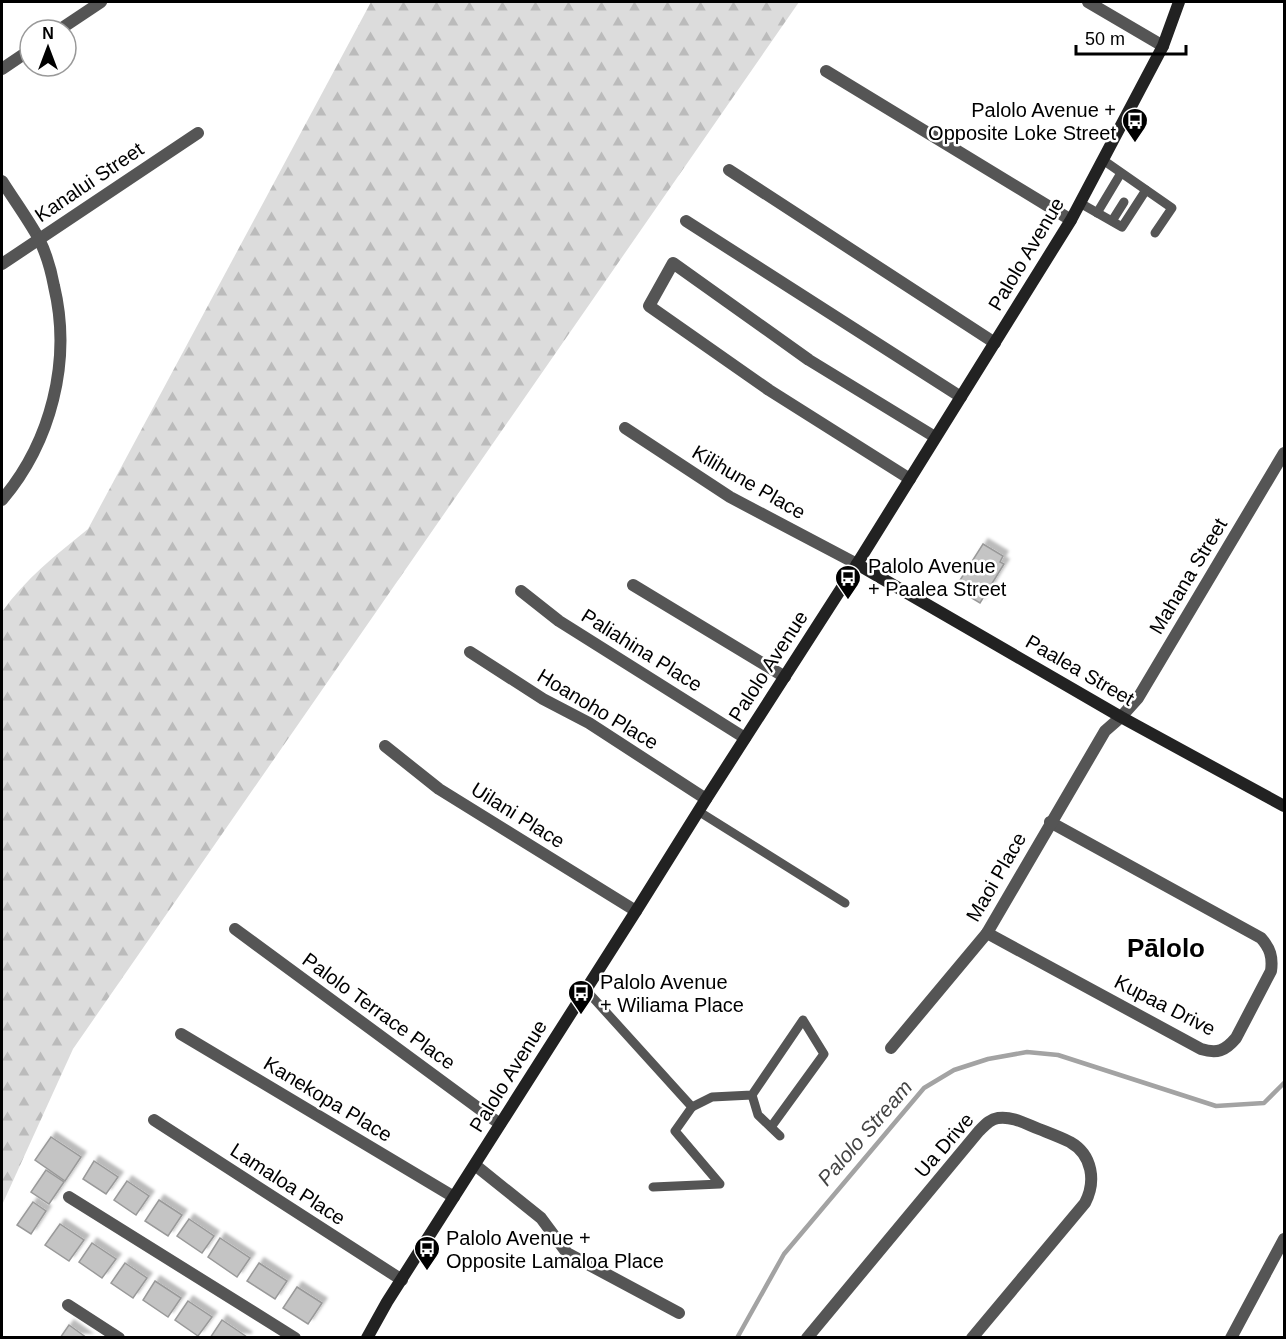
<svg xmlns="http://www.w3.org/2000/svg" width="1286" height="1339" font-family="Arial,sans-serif">
<defs>
<pattern id="forest-firs" width="22" height="20" patternUnits="userSpaceOnUse" patternTransform="scale(1.5)"><rect width="22" height="20" fill="#dcdcdc"/><path d="M5 1l3.5 6h-7zM16 11l3.5 6h-7z" fill="#bbb"/></pattern>
<filter id="shadow"><feDropShadow dx="5" dy="-5" stdDeviation="1.5" flood-color="#0004"/></filter>
</defs>
<rect width="100%" height="100%" fill="#fff"/>
<!-- forest -->
<path fill="url(#forest-firs)" d="M 371,2 L 799,2 L 73,1049 L 2,1205 L 2,612 C 25,579 57,554 88,529 Z"/>
<g fill="none" stroke-linecap="round" stroke-linejoin="round">
<!-- stream -->
<path stroke="#a3a3a3" stroke-width="4.5" d="M 737,1338 L 784,1254 L 924,1088 L 954,1070 L 988,1059 L 1027,1052 L 1058,1055 L 1216,1106 L 1264,1103 L 1284,1083"/>
</g>
<!-- building -->
<g fill="#c4c4c4" stroke="#999" stroke-width="1.5" filter="url(#shadow)">
<path d="M 983,544 L 1003,556 L 1000,562 L 1004,564 L 980,603 L 955,588 Z"/>
<path d="M 51,1137 L 81,1157 L 65,1181 L 35,1160 Z"/>
<path d="M 94,1161 L 118,1177 L 106,1194 L 83,1179 Z"/>
<path d="M 46,1170 L 64,1182 L 49,1204 L 31,1192 Z"/>
<path d="M 127,1181 L 149,1196 L 136,1215 L 114,1200 Z"/>
<path d="M 159,1200 L 182,1215 L 168,1236 L 145,1221 Z"/>
<path d="M 33,1202 L 46,1211 L 31,1234 L 17,1225 Z"/>
<path d="M 189,1219 L 214,1236 L 202,1253 L 177,1236 Z"/>
<path d="M 60,1224 L 84,1240 L 69,1261 L 45,1245 Z"/>
<path d="M 220,1238 L 250,1258 L 237,1277 L 208,1257 Z"/>
<path d="M 92,1243 L 116,1259 L 102,1278 L 79,1262 Z"/>
<path d="M 125,1263 L 147,1278 L 133,1298 L 111,1283 Z"/>
<path d="M 259,1263 L 287,1281 L 275,1299 L 247,1281 Z"/>
<path d="M 155,1281 L 181,1298 L 168,1317 L 143,1300 Z"/>
<path d="M 297,1287 L 322,1303 L 308,1324 L 283,1308 Z"/>
<path d="M 188,1301 L 212,1317 L 198,1336 L 175,1320 Z"/>
<path d="M 222,1320 L 247,1337 L 246,1338 L 210,1338 Z"/>
<path d="M 69,1325 L 87,1338 L 60,1338 Z"/>
</g>
<g fill="none" stroke-linecap="round" stroke-linejoin="round">
<!-- lane -->
<g stroke="#555" stroke-width="9">
<path d="M 1103,160 L 1172,208 L 1155,233"/>
<path d="M 1080,203 L 1122,227 L 1146,190"/>
<path d="M 1097,213 L 1121,173"/>
<path d="M 1112,221 L 1124,202"/>
<path d="M 698,811 L 845,903"/>
<path d="M 586,990 L 692,1107 L 675,1131 L 720,1184 L 653,1187"/>
<path d="M 752,1095 L 758,1115 L 780,1136"/>
<path d="M 692,1107 L 712,1097 L 752,1095 L 803,1020 L 824,1054 L 771,1127"/>
</g>
<!-- street -->
<g stroke="#555" stroke-width="12">
<path d="M 1088,2 L 1163,46"/>
<path d="M 59,30 L 101,2"/>
<path d="M 2,69 L 30,50"/>
<path d="M 826,71 L 1071,220"/>
<path d="M 729,170 L 995,343"/>
<path d="M 2,181 C 14,200 28,219 39,239 C 46,253 51,270 54,286 C 72,361 51,442 2,500"/>
<path d="M 686,221 L 961,397"/>
<path d="M 2,264 L 198,133"/>
<path d="M 625,428 L 730,497 L 857,564"/>
<path d="M 910,479 L 769,390 L 649,306 L 673,263 L 809,360 L 935,437"/>
<path d="M 633,585 L 785,677"/>
<path d="M 521,591 L 559,621 L 745,738"/>
<path d="M 470,652 L 543,699 L 589,723 L 706,799"/>
<path d="M 385,746 L 439,789 L 636,911"/>
<path d="M 235,929 L 500,1124"/>
<path d="M 987,933 L 1201,1049 C 1217,1054 1225,1051 1236,1038 L 1271,971 C 1273,957 1270,948 1261,938 L 1050,822"/>
<path d="M 181,1034 L 454,1197"/>
<path d="M 891,1048 L 987,933 L 1105,731 L 1121,717 L 1138,698 L 1284,453"/>
<path d="M 154,1120 L 402,1280"/>
<path d="M 475,1165 L 541,1218 L 567,1253 L 679,1313"/>
<path d="M 69,1197 L 295,1338"/>
<path d="M 68,1305 L 119,1338"/>
<path d="M 807,1338 L 979,1131 C 985,1125 990,1119 998,1118 C 1013,1116 1026,1124 1039,1129 C 1049,1133 1060,1137 1070,1142 C 1093,1155 1096,1182 1085,1203 L 972,1338"/>
<path d="M 1231,1338 L 1284,1239"/>
</g>
<!-- secondary -->
<g stroke="#222" stroke-width="12">
<path d="M 857,564 L 1121,717 L 1284,806"/>
<path d="M 367,1338 L 387,1302 L 636,911 L 706,799 L 857,564 L 1071,220 L 1163,46 L 1179,2"/>
</g>
</g>
<!-- icons -->
<defs>
<symbol id="bus-pin" viewBox="-11 -11 22 30"><path d="M0 17L-7.5 6A9.5 9.5 0 1 1 7.5 6Z" fill="#000" stroke="#fff"/><path d="M-5-6H5V4H4V6H2V4H-2V6H-4V4H-5ZM-3.5-4V0h7V-4ZM-3.5 1.2v1.5H-2V1.2ZM2 1.2v1.5H3.5V1.2Z" fill="#fff"/></symbol>
</defs>
<g fill-rule="evenodd">
<use href="#bus-pin" x="1120" y="106" width="30" height="40"/>
<use href="#bus-pin" x="833" y="563" width="30" height="40"/>
<use href="#bus-pin" x="566" y="978" width="30" height="40"/>
<use href="#bus-pin" x="412" y="1234" width="30" height="40"/>
</g>
<g text-anchor="middle" stroke-width="5" stroke-linejoin="round" paint-order="stroke">
<!-- poi labels -->
<g font-size="20" fill="#000" stroke="#fff" text-anchor="start">
<text x="1116" y="117" text-anchor="end">Palolo Avenue +<tspan x="1116" dy="23">Opposite Loke Street</tspan></text>
<text x="868" y="573">Palolo Avenue<tspan x="868" dy="23">+ Paalea Street</tspan></text>
<text x="600" y="989">Palolo Avenue<tspan x="600" dy="23">+ Wiliama Place</tspan></text>
<text x="446" y="1245">Palolo Avenue +<tspan x="446" dy="23">Opposite Lamaloa Place</tspan></text>
</g>
<!-- street labels -->
<g font-size="20" fill="#000" stroke="#fff">
<text transform="translate(89 182) rotate(-34)" y="7">Kanalui Street</text>
<text transform="translate(1026 254) rotate(-59)" y="7">Palolo Avenue</text>
<text transform="translate(749 482) rotate(30)" y="7">Kilihune Place</text>
<text transform="translate(1188 576) rotate(-59)" y="7">Mahana Street</text>
<text transform="translate(642 650) rotate(32)" y="7">Paliahina Place</text>
<text transform="translate(768 666) rotate(-57)" y="7">Palolo Avenue</text>
<text transform="translate(1080 670) rotate(30)" y="7">Paalea Street</text>
<text transform="translate(598 709) rotate(31)" y="7">Hoanoho Place</text>
<text transform="translate(518 815) rotate(32)" y="7">Uilani Place</text>
<text transform="translate(996 877) rotate(-60)" y="7">Maoi Place</text>
<text transform="translate(1165 1005) rotate(27)" y="7">Kupaa Drive</text>
<text transform="translate(379 1011) rotate(36)" y="7">Palolo Terrace Place</text>
<text transform="translate(508 1076) rotate(-58)" y="7">Palolo Avenue</text>
<text transform="translate(328 1099) rotate(31)" y="7">Kanekopa Place</text>
<text transform="translate(944 1145) rotate(-49)" y="7">Ua Drive</text>
<text transform="translate(288 1184) rotate(33)" y="7">Lamaloa Place</text>
</g>
<!-- water labels -->
<g font-size="21" font-style="italic" fill="#444" stroke="#fff">
<text transform="translate(865 1133) rotate(-49)" y="7">Palolo Stream</text>
</g>
<!-- district labels -->
<g font-size="26" font-weight="bold" fill="#000" stroke="#fff">
<text x="1166" y="957">Pālolo</text>
</g>
</g>
<!-- border -->
<rect width="1286" height="1339" fill="none" stroke="#000000" stroke-width="6"/>
<!-- north arrow -->
<g transform="translate(48 48)"><circle r="28" fill="#ffffff" stroke="#999999" stroke-width="1.5"/>
<path d="M0-4.5L10 22L0 15L-10 22Z" fill="#000000"/>
<text y="-9" font-size="16" font-weight="bold" text-anchor="middle" fill="#000000">N</text>
</g>
<!-- scale -->
<path d="M1076 45v9h110v-9" fill="none" stroke="#000000" stroke-width="3"/>
<text x="1085" y="45" font-size="18" fill="#000000" stroke="#ffffff" stroke-width="4.5" paint-order="stroke">50 m</text>
</svg>
